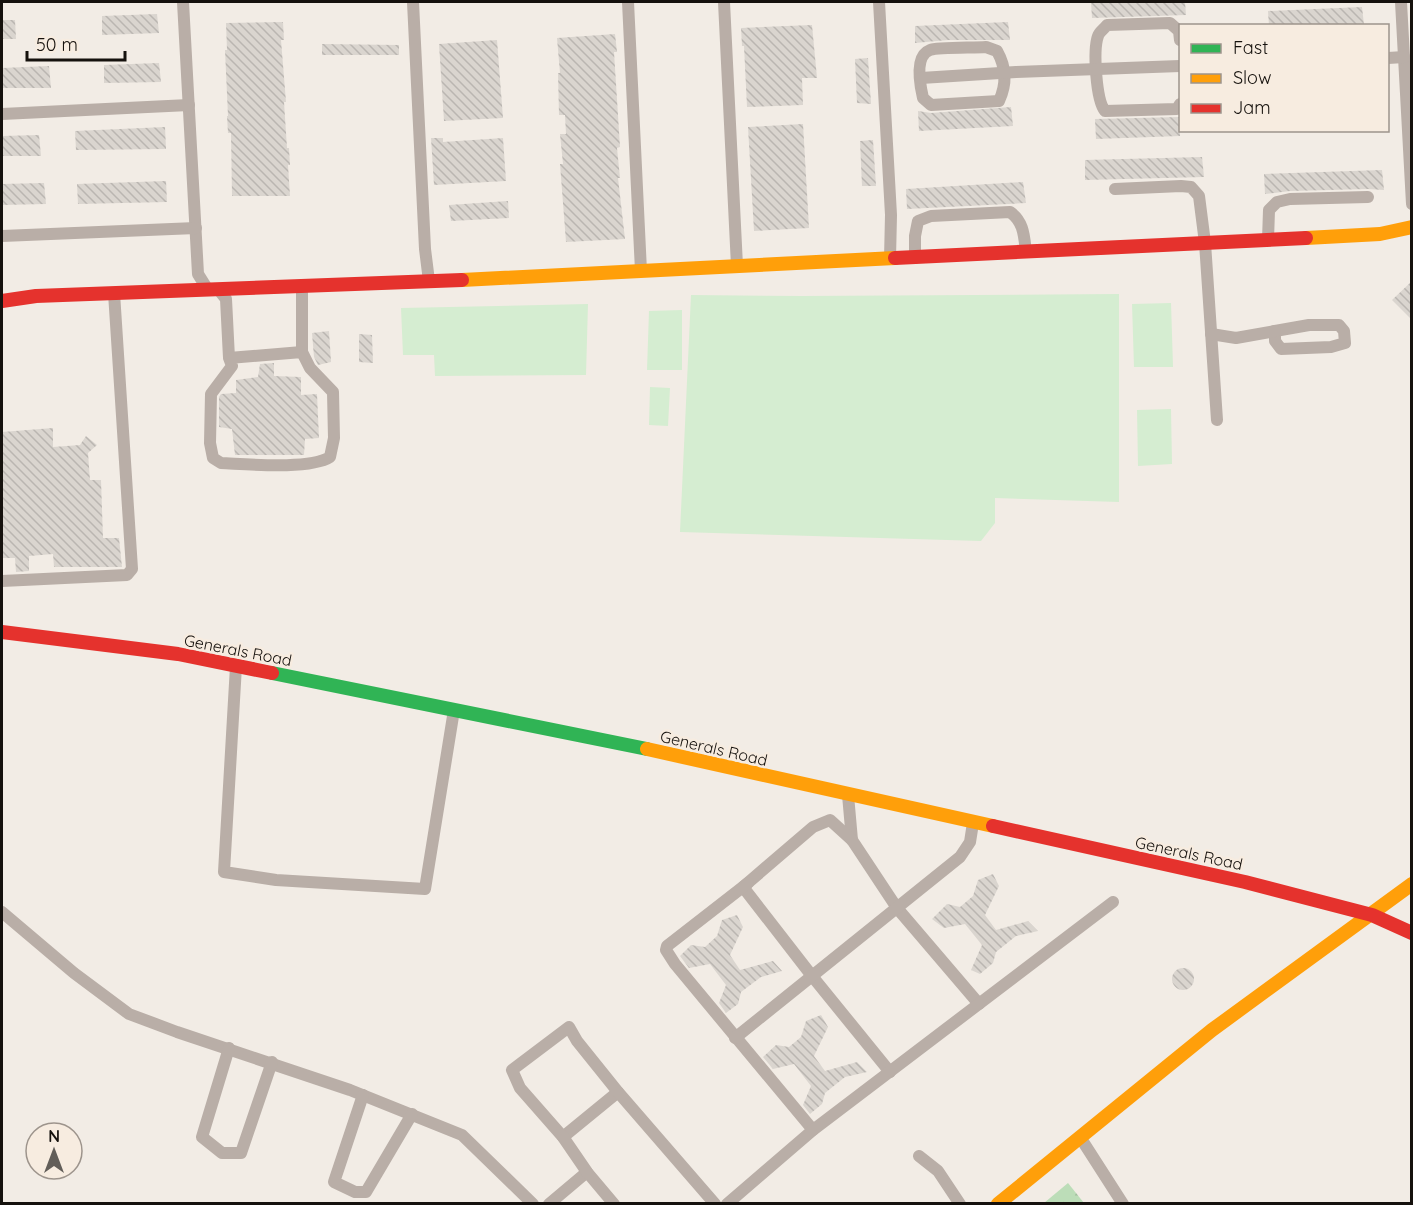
<svg xmlns="http://www.w3.org/2000/svg" width="1413" height="1205" font-family="Quicksand,sans-serif">
<defs>
<pattern id="forest-firs" width="22" height="20" patternUnits="userSpaceOnUse" patternTransform="scale(1.5)"><rect width="22" height="20" fill="#bcddb8"/><path d="M5 1l3.5 6h-7zM16 11l3.5 6h-7z" fill="#a1bd9d"/></pattern>
<pattern id="building-back-hatch" width="6" height="6" patternUnits="userSpaceOnUse" patternTransform="scale(1.5)"><rect width="6" height="6" fill="#dad5cf"/><path d="M-1 5l2 2M0 0l6 6M5-1l2 2" fill="none" stroke="#bab6b1"/></pattern>
</defs>
<rect width="100%" height="100%" fill="#f2ece5"/>
<!-- green -->
<g fill="#d5edd1">
<path d="M 1119,294 L 1119,502 L 995,498 L 995,523 L 981,541 L 680,532 L 691,295 L 802,296 Z"/>
<path d="M 1171,303 L 1173,367 L 1134,367 L 1132,304 Z"/>
<path d="M 588,304 L 586,375 L 435,376 L 434,355 L 403,355 L 401,308 Z"/>
<path d="M 682,310 L 682,370 L 647,370 L 649,311 Z"/>
<path d="M 650,387 L 670,388 L 668,426 L 649,425 Z"/>
<path d="M 1171,409 L 1172,464 L 1138,466 L 1137,410 Z"/>
</g>
<!-- forest -->
<path fill="url(#forest-firs)" d="M 1068,1183 L 1084,1203 L 1044,1203 Z"/>
<!-- building -->
<g fill="url(#building-back-hatch)">
<path d="M 1091,2 L 1185,2 L 1186,15 L 1092,18 Z"/>
<path d="M 1362,7 L 1364,25 L 1269,26 L 1268,11 Z"/>
<path d="M 157,14 L 159,33 L 102,35 L 102,16 Z"/>
<path d="M 2,20 L 15,20 L 16,39 L 2,39 Z"/>
<path d="M 283,22 L 284,40 L 281,40 L 286,102 L 284,102 L 287,148 L 289,148 L 290,165 L 288,165 L 290,196 L 232,196 L 231,133 L 228,133 L 227,116 L 228,116 L 225,50 L 227,50 L 226,23 Z"/>
<path d="M 1008,22 L 1010,40 L 948,40 L 915,43 L 915,26 Z"/>
<path d="M 812,25 L 817,78 L 802,78 L 803,105 L 747,107 L 744,46 L 742,46 L 741,28 Z"/>
<path d="M 615,34 L 617,52 L 614,52 L 620,147 L 617,148 L 620,178 L 618,178 L 625,239 L 566,242 L 560,164 L 563,164 L 560,134 L 566,134 L 565,115 L 559,115 L 558,73 L 560,73 L 557,38 Z"/>
<path d="M 497,40 L 503,118 L 444,121 L 439,44 Z"/>
<path d="M 322,44 L 399,45 L 399,55 L 322,55 Z"/>
<path d="M 868,58 L 871,104 L 857,103 L 855,59 Z"/>
<path d="M 159,63 L 161,82 L 104,83 L 104,65 Z"/>
<path d="M 49,66 L 51,88 L 2,88 L 2,68 Z"/>
<path d="M 1011,107 L 1013,126 L 919,131 L 918,111 L 931,113 Z"/>
<path d="M 1180,117 L 1180,136 L 1096,139 L 1095,119 Z"/>
<path d="M 803,124 L 809,228 L 754,231 L 748,127 Z"/>
<path d="M 165,127 L 166,149 L 76,150 L 75,131 Z"/>
<path d="M 39,135 L 41,156 L 2,156 L 2,136 Z"/>
<path d="M 431,138 L 443,138 L 443,142 L 503,138 L 506,181 L 434,185 Z"/>
<path d="M 873,140 L 876,186 L 862,186 L 860,141 Z"/>
<path d="M 1202,157 L 1204,177 L 1085,180 L 1085,160 Z"/>
<path d="M 1382,170 L 1384,190 L 1368,189 L 1290,191 L 1265,194 L 1264,174 Z"/>
<path d="M 166,181 L 167,202 L 78,204 L 77,184 Z"/>
<path d="M 1023,182 L 1026,203 L 907,209 L 906,189 Z"/>
<path d="M 44,183 L 46,204 L 2,205 L 2,184 Z"/>
<path d="M 508,201 L 509,218 L 451,221 L 449,205 Z"/>
<path d="M 1412,281 L 1412,320 L 1392,300 Z"/>
<path d="M 329,331 L 331,362 L 318,365 L 314,357 L 312,333 Z"/>
<path d="M 359,334 L 372,335 L 373,363 L 359,362 Z"/>
<path d="M 274,363 L 274,376 L 301,377 L 301,395 L 317,394 L 319,438 L 305,439 L 304,455 L 235,455 L 232,429 L 219,427 L 219,397 L 221,394 L 236,393 L 236,380 L 258,377 L 260,364 Z"/>
<path d="M 53,428 L 53,447 L 80,445 L 86,436 L 97,445 L 88,453 L 90,480 L 101,480 L 103,538 L 119,538 L 122,567 L 54,567 L 53,554 L 29,556 L 29,571 L 16,572 L 15,558 L 2,558 L 2,432 Z"/>
<path d="M 993,874 L 999,886 L 985,915 L 996,930 L 1028,921 L 1038,931 L 1016,936 L 996,952 L 993,963 L 980,974 L 971,970 L 982,945 L 965,924 L 944,928 L 932,919 L 947,904 L 960,907 L 973,896 L 978,880 Z"/>
<path d="M 737,915 L 743,927 L 730,955 L 740,970 L 773,961 L 782,971 L 761,977 L 741,992 L 738,1004 L 726,1013 L 719,1003 L 726,985 L 710,964 L 689,968 L 680,956 L 691,945 L 705,947 L 717,936 L 722,920 Z"/>
<circle cx="1183" cy="979" r="11"/>
<path d="M 821,1015 L 828,1027 L 814,1056 L 825,1071 L 857,1062 L 867,1072 L 845,1077 L 825,1093 L 822,1104 L 810,1114 L 803,1105 L 811,1086 L 794,1064 L 773,1069 L 763,1057 L 776,1045 L 789,1047 L 801,1037 L 806,1021 Z"/>
</g>
<g fill="none" stroke-linecap="round" stroke-linejoin="round">
<!-- street -->
<g stroke="#b9aea7" stroke-width="12">
<path d="M 183,2 L 198,274 L 208,290"/>
<path d="M 413,2 L 425,249 L 429,281"/>
<path d="M 628,2 L 641,271"/>
<path d="M 724,2 L 737,266"/>
<path d="M 879,2 L 891,215 L 890,259"/>
<path d="M 1401,2 L 1412,204"/>
<path d="M 1180,40 L 1179,31 L 1170,23 L 1107,25 C 1104,29 1099,32 1098,36 C 1093,50 1096,100 1105,111 L 1177,109 L 1180,104"/>
<path d="M 986,47 L 997,51 C 1006,67 1007,84 999,101 L 931,105 L 923,98 C 920,85 914,56 930,50 C 938,47 975,48 986,47 Z"/>
<path d="M 1388,58 L 1404,57"/>
<path d="M 921,78 L 1016,72 L 1180,66"/>
<path d="M 2,114 L 189,105"/>
<path d="M 1115,189 L 1181,186 L 1191,187 L 1199,196 L 1205,243 L 1217,420"/>
<path d="M 2,236 L 196,228"/>
<path d="M 1268,240 L 1269,210 L 1277,202 L 1290,199 L 1368,197"/>
<path d="M 915,258 L 915,236 L 918,221 L 931,216 L 1010,212 C 1024,222 1024,236 1026,252"/>
<path d="M 302,286 L 302,352"/>
<path d="M 218,289 L 226,299 L 229,358 L 232,366 L 211,394 L 210,443 L 213,458 L 221,463 C 246,464 310,470 330,457 L 334,438 L 333,392 L 310,368 L 302,352 L 229,358"/>
<path d="M 1309,325 L 1339,325 L 1344,331 L 1345,343 L 1331,347 L 1281,349 L 1275,341 L 1275,331 Z"/>
<path d="M 1211,334 L 1236,338 L 1275,331"/>
<path d="M 2,581 L 127,575 L 132,569 L 114,293"/>
<path d="M 236,666 L 224,872 L 276,880 L 425,889 L 454,710"/>
<path d="M 848,795 L 852,840 L 897,908 L 979,1004"/>
<path d="M 852,840 L 830,820 L 813,827 L 743,887 L 812,976 L 890,1072"/>
<path d="M 748,883 L 667,946 L 666,950 L 675,964 L 813,1130"/>
<path d="M 2,912 L 74,973 L 129,1014 L 177,1032 L 350,1090 L 462,1135 L 533,1204"/>
<path d="M 735,1038 L 960,857 L 970,842 L 973,823"/>
<path d="M 229,1048 L 202,1137 L 222,1153 L 241,1153 L 272,1062"/>
<path d="M 363,1095 L 334,1182 L 355,1192 L 366,1192 L 412,1114"/>
<path d="M 563,1137 L 618,1092"/>
<path d="M 1080,1137 L 1123,1204"/>
<path d="M 919,1156 L 938,1171 L 960,1204"/>
<path d="M 549,1204 L 587,1172"/>
<path d="M 614,1204 L 587,1172 L 563,1137 L 520,1088 L 512,1070 L 569,1027 L 577,1041 L 618,1092 L 715,1204"/>
<path d="M 727,1204 L 813,1130 L 1113,902"/>
</g>
<!-- fast -->
<path stroke="#30b455" stroke-width="14" d="M 272,673 L 647,749"/>
<!-- slow -->
<g stroke="#ff9f0a" stroke-width="14">
<path d="M 1306,238 L 1380,234 L 1412,227"/>
<path d="M 462,280 L 895,258"/>
<path d="M 647,749 L 993,826"/>
<path d="M 998,1204 L 1212,1030 L 1412,884"/>
</g>
<!-- jam -->
<g stroke="#e5322d" stroke-width="14">
<path d="M 895,258 L 1306,238"/>
<path d="M 2,301 L 36,296 L 462,280"/>
<path d="M 2,632 L 178,654 L 272,673"/>
<path d="M 993,826 L 1245,882 L 1372,915 L 1412,933"/>
</g>
</g>
<g text-anchor="middle" stroke-width="5" stroke-linejoin="round" paint-order="stroke">
<!-- street labels -->
<g font-size="16" fill="#15110d" stroke="#f7ece0">
<text transform="translate(238 650) rotate(11)" y="6">Generals Road</text>
<text transform="translate(714 748) rotate(13)" y="6">Generals Road</text>
<text transform="translate(1189 853) rotate(12)" y="6">Generals Road</text>
</g>
</g>
<!-- border -->
<rect width="1413" height="1205" fill="none" stroke="#15110d" stroke-width="6"/>
<!-- legend -->
<rect x="1179" y="24" width="210" height="108" fill="#f7ece0" stroke="#9d948c" stroke-width="1.5"/>
<rect x="1191" y="44" width="30" height="9" fill="#30b455" stroke="#9d948c" stroke-width="1.5"/>
<text x="1233" y="54" font-size="18" fill="#15110d">Fast</text>
<rect x="1191" y="74" width="30" height="9" fill="#ff9f0a" stroke="#9d948c" stroke-width="1.5"/>
<text x="1233" y="84" font-size="18" fill="#15110d">Slow</text>
<rect x="1191" y="104" width="30" height="9" fill="#e5322d" stroke="#9d948c" stroke-width="1.5"/>
<text x="1233" y="114" font-size="18" fill="#15110d">Jam</text>
<!-- north arrow -->
<g transform="translate(54 1151)"><circle r="28" fill="#f7ece0" stroke="#9d948c" stroke-width="1.5"/>
<path d="M0-4.5L10 22L0 15L-10 22Z" fill="#625e59"/>
<text y="-9" font-size="16" font-weight="bold" text-anchor="middle" fill="#15110d">N</text>
</g>
<!-- scale -->
<path d="M27 51v9h98v-9" fill="none" stroke="#15110d" stroke-width="3"/>
<text x="36" y="51" font-size="18" fill="#15110d" stroke="#f7ece0" stroke-width="4.5" paint-order="stroke">50 m</text>
</svg>
